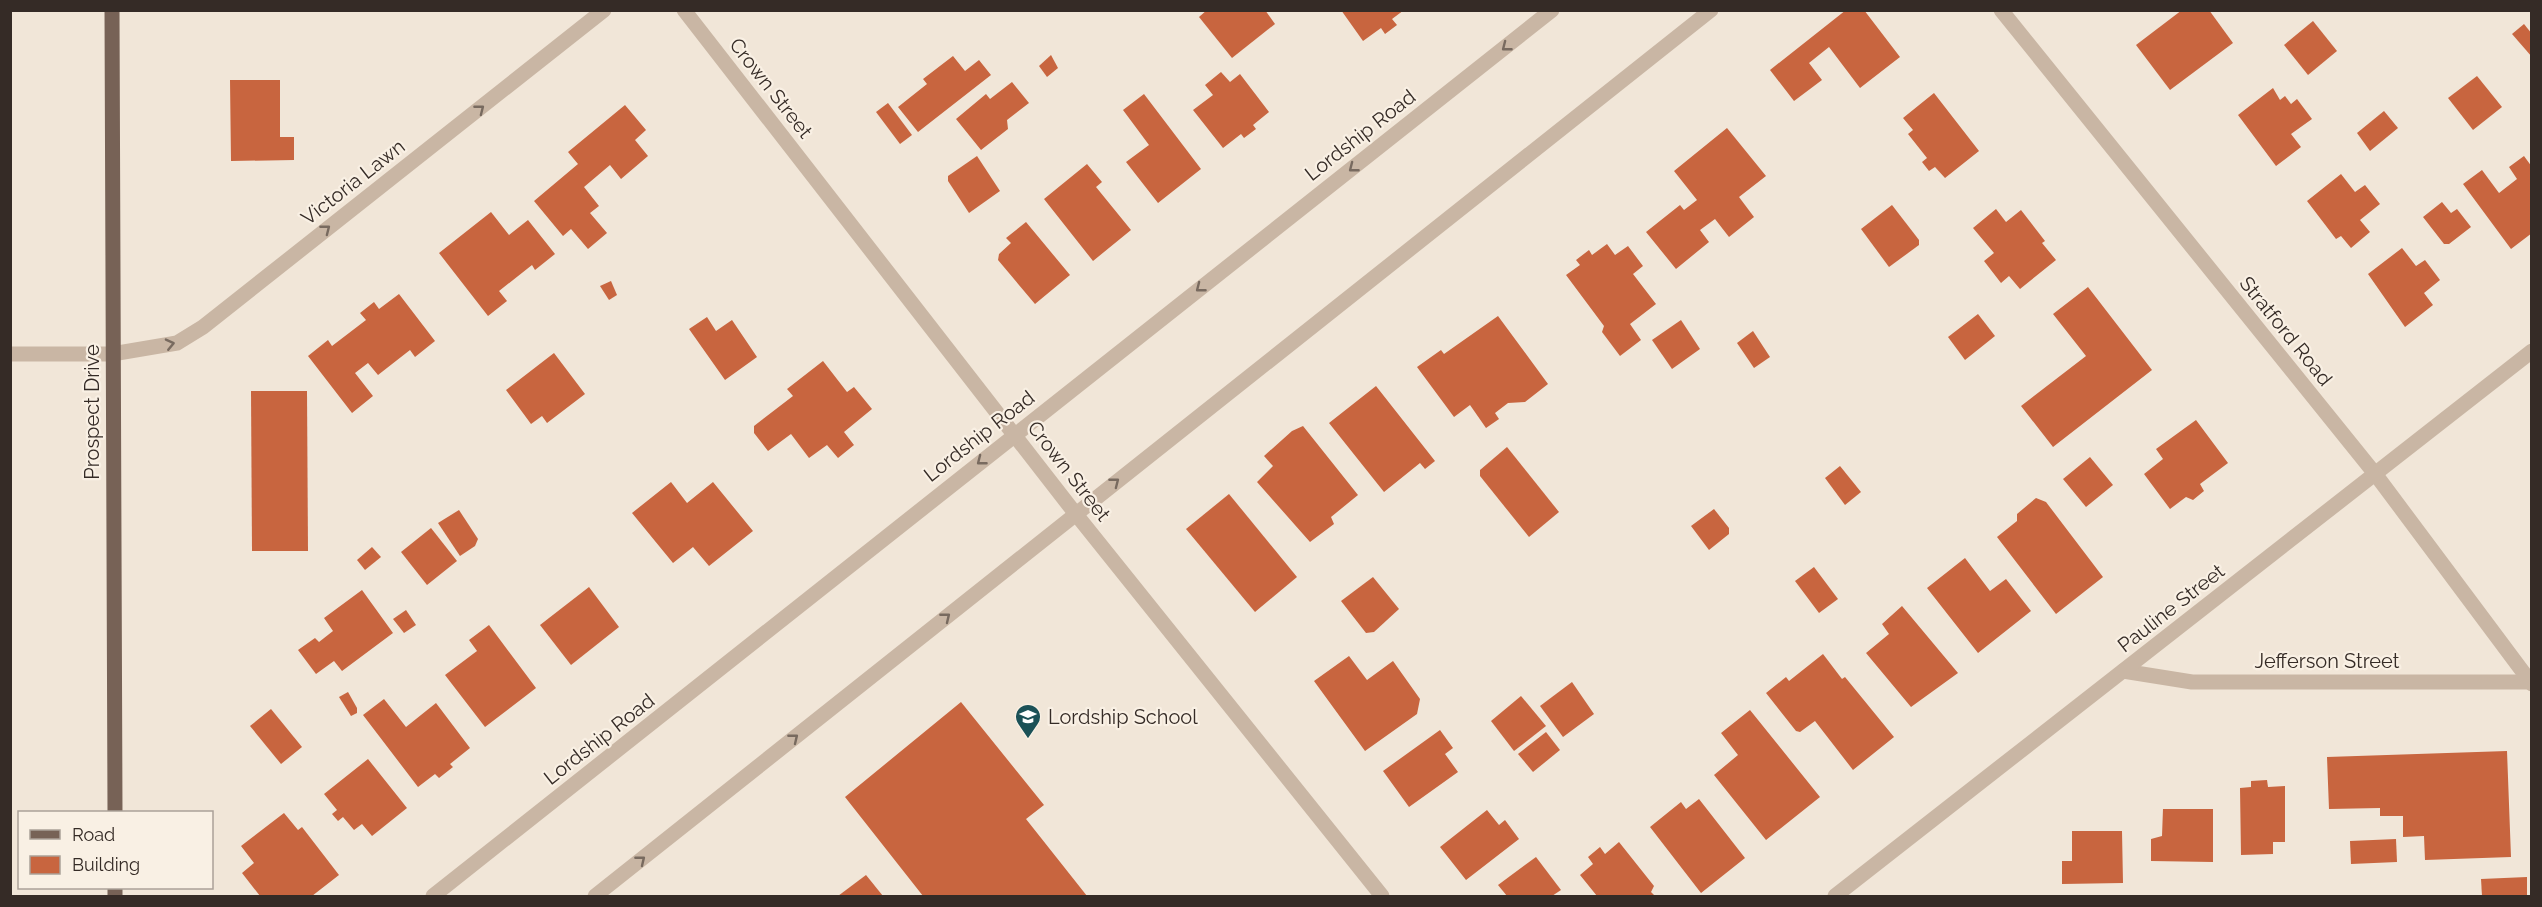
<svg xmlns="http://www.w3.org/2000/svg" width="2542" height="907" font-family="Raleway,sans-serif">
<rect width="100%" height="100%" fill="#f1e6d8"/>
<!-- building -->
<g fill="#c8653f">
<path d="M 1207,10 L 1265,10 L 1275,24 L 1232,58 L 1199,17 Z"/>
<path d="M 1341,10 L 1404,10 L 1392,19 L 1397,25 L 1385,34 L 1381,28 L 1363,41 Z"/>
<path d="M 1846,10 L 1864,10 L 1900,57 L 1860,88 L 1829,47 L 1809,63 L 1822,80 L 1794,101 L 1770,70 Z"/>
<path d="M 2182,10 L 2209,10 L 2233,43 L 2170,90 L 2136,45 Z"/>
<path d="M 2313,21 L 2337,51 L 2308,75 L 2284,45 Z"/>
<path d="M 2524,24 L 2532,34 L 2532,57 L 2512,34 Z"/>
<path d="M 1051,55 L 1058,68 L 1047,77 L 1039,66 Z"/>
<path d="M 953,56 L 965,71 L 979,60 L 991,75 L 918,132 L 898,107 L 927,84 L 923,79 Z"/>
<path d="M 1221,72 L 1230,82 L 1240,74 L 1269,112 L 1253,125 L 1256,129 L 1244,138 L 1241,134 L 1223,148 L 1193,110 L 1213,95 L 1205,85 Z"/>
<path d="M 2477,76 L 2502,107 L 2473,130 L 2448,98 Z"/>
<path d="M 230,80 L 280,80 L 280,137 L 294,137 L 294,160 L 231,161 Z"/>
<path d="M 1012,82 L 1029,103 L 1007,120 L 1008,129 L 981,150 L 956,119 L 986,94 L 990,99 Z"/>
<path d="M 2273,88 L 2280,100 L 2285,96 L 2291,104 L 2297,99 L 2312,119 L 2291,134 L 2301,147 L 2276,166 L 2238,115 Z"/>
<path d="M 1934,93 L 1979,151 L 1945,178 L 1935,167 L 1929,171 L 1922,162 L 1927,158 L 1908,134 L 1913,130 L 1903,118 Z"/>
<path d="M 1144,94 L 1201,169 L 1158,203 L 1126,162 L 1149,145 L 1123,110 Z"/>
<path d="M 888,103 L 912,135 L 900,144 L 876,112 Z"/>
<path d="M 625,105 L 646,130 L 635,140 L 648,156 L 621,179 L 610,165 L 584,187 L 599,206 L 590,213 L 607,233 L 588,249 L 571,229 L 563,236 L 534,201 L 578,164 L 568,152 Z"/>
<path d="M 2384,111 L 2398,128 L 2370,151 L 2357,133 Z"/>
<path d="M 1727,128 L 1766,176 L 1739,197 L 1754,217 L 1729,237 L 1715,219 L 1700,230 L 1709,242 L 1676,269 L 1646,232 L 1680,205 L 1684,210 L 1697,200 L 1674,171 Z"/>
<path d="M 977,156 L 1000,191 L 969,213 L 948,181 L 948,176 Z"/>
<path d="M 2524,156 L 2532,167 L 2532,233 L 2511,249 L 2463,184 L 2482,170 L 2499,193 L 2517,179 L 2509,167 Z"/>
<path d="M 1087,164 L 1102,182 L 1096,187 L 1131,230 L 1093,261 L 1044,199 Z"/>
<path d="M 2341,174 L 2355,192 L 2365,185 L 2380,204 L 2360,220 L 2370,232 L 2351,248 L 2341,236 L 2336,239 L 2307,201 Z"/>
<path d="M 2442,202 L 2451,213 L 2457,209 L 2471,227 L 2449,244 L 2444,244 L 2423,217 Z"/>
<path d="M 1892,205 L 1919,240 L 1919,245 L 1889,267 L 1861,229 Z"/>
<path d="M 1996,209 L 2006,222 L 2021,210 L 2045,241 L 2042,243 L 2056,260 L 2020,289 L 2009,276 L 2001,283 L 1984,261 L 1994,253 L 1973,228 Z"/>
<path d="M 491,212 L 509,235 L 528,220 L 555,254 L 535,270 L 532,265 L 499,291 L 507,301 L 488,316 L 439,253 Z"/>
<path d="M 1026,222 L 1070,275 L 1035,304 L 998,260 L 999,254 L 1011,243 L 1006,238 Z"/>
<path d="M 1607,244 L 1615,255 L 1628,246 L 1643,266 L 1633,274 L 1656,304 L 1630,324 L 1641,340 L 1620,356 L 1602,332 L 1604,326 L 1566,275 L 1580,265 L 1576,260 L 1589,250 L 1592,255 Z"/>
<path d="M 2402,248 L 2416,266 L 2425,260 L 2440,280 L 2424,293 L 2433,305 L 2405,327 L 2368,274 Z"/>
<path d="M 611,281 L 617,295 L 609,300 L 600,286 Z"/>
<path d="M 2088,287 L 2152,370 L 2053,447 L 2021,406 L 2086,356 L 2053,314 Z"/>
<path d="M 399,294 L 435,341 L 415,357 L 410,350 L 378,375 L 368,363 L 355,373 L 373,396 L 352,413 L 308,356 L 328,340 L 332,346 L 366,320 L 360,313 L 374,302 L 379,309 Z"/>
<path d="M 1978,314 L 1995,336 L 1965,360 L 1948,337 Z"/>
<path d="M 1498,316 L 1548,384 L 1525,402 L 1508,403 L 1495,413 L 1499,419 L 1486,428 L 1470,405 L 1454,417 L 1417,367 L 1441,350 L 1444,354 Z"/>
<path d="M 707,317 L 716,331 L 732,320 L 757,357 L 725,380 L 689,329 Z"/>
<path d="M 1681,320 L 1700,349 L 1672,369 L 1652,340 Z"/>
<path d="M 1753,331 L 1770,357 L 1754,368 L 1737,343 Z"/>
<path d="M 554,353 L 585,394 L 547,423 L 542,416 L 531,424 L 506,390 Z"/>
<path d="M 823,361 L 847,392 L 854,387 L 872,409 L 844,432 L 854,445 L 838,458 L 827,445 L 809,458 L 791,434 L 768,451 L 754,433 L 754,426 L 793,396 L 787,389 Z"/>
<path d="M 1376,386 L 1435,461 L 1425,469 L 1420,463 L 1384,492 L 1329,423 Z"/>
<path d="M 251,391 L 307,391 L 308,551 L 252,551 Z"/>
<path d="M 2196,420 L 2228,463 L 2200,484 L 2204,491 L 2193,500 L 2186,497 L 2170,509 L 2144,474 L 2163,459 L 2156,449 Z"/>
<path d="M 1303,426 L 1358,495 L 1331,517 L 1334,524 L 1310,542 L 1257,482 L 1273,466 L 1264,456 L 1292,431 Z"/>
<path d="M 1507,447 L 1559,512 L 1529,537 L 1480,476 L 1480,470 Z"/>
<path d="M 2090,457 L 2113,485 L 2086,507 L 2063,479 Z"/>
<path d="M 1840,466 L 1861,492 L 1845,505 L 1825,478 Z"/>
<path d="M 671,482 L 687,503 L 713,482 L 753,531 L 709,566 L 693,547 L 673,563 L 632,513 Z"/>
<path d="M 1229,494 L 1297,577 L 1255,612 L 1186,529 Z"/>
<path d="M 2036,498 L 2046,502 L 2103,577 L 2056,614 L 1997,537 L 2017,521 L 2017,514 Z"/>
<path d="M 1714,509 L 1729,528 L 1729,534 L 1709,550 L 1691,526 Z"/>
<path d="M 459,510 L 478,539 L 475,546 L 460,556 L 438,523 Z"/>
<path d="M 431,528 L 457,561 L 427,585 L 401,552 Z"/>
<path d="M 372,547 L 381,557 L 365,570 L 357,560 Z"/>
<path d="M 1965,558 L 1990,591 L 2006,579 L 2031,611 L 1978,653 L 1927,588 Z"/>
<path d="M 1814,567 L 1838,599 L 1819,613 L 1795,581 Z"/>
<path d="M 1373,577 L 1399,609 L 1374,632 L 1366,633 L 1341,601 Z"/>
<path d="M 589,587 L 619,627 L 571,665 L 540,625 Z"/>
<path d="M 362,590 L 393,633 L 342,671 L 334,661 L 316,674 L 298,650 L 315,638 L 319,642 L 333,631 L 324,618 Z"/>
<path d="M 1902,606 L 1958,673 L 1911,707 L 1866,653 L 1889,634 L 1882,624 Z"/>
<path d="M 406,610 L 416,625 L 404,633 L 393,619 Z"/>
<path d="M 489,625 L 536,688 L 485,727 L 445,675 L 477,651 L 469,640 Z"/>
<path d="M 1823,654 L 1842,679 L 1845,677 L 1894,737 L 1853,770 L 1815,721 L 1800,732 L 1796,731 L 1766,693 L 1786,677 L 1789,681 Z"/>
<path d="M 1349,656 L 1367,680 L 1393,661 L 1420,699 L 1417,714 L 1365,751 L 1314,681 Z"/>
<path d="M 1572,682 L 1594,714 L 1563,737 L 1540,706 Z"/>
<path d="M 348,692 L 357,708 L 357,713 L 351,716 L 339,697 Z"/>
<path d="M 1521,696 L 1546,726 L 1514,751 L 1491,721 Z"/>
<path d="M 384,699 L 406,727 L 436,703 L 470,748 L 450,764 L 453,767 L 439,778 L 435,774 L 418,787 L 363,715 Z"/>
<path d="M 961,702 L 1044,805 L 1026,819 L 1087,896 L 923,896 L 845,797 Z"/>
<path d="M 271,709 L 302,747 L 281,764 L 250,726 Z"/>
<path d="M 1750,710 L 1820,797 L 1766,840 L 1714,775 L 1738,755 L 1721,733 Z"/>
<path d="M 1440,730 L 1453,748 L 1445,754 L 1458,772 L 1409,807 L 1383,771 Z"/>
<path d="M 1546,732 L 1560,750 L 1533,772 L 1518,754 Z"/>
<path d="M 2507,751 L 2511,857 L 2425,860 L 2424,836 L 2403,837 L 2403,816 L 2380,816 L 2380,808 L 2329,809 L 2327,757 Z"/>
<path d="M 368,759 L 407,808 L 372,836 L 362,824 L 354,830 L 343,817 L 338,821 L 332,814 L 337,810 L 324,794 Z"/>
<path d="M 2267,780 L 2268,787 L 2285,786 L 2285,842 L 2273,842 L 2273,854 L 2241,855 L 2240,788 L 2251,787 L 2251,781 Z"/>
<path d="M 1699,799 L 1745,858 L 1701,893 L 1650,827 L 1681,802 L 1686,809 Z"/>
<path d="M 2163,809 L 2213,809 L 2213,862 L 2151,861 L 2151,839 L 2162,836 Z"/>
<path d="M 1487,810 L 1499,825 L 1505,820 L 1519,839 L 1466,880 L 1440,847 Z"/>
<path d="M 284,813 L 298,830 L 302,827 L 339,875 L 312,896 L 260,896 L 242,873 L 254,863 L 241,846 Z"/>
<path d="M 2072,831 L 2122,831 L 2123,883 L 2062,884 L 2062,861 L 2072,861 Z"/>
<path d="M 2396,839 L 2397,862 L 2351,864 L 2350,841 Z"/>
<path d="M 1619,842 L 1654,886 L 1651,892 L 1655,896 L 1597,896 L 1580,875 L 1593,864 L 1588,857 L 1600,847 L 1605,854 Z"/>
<path d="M 1536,857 L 1561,890 L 1552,896 L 1507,896 L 1498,885 Z"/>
<path d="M 866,875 L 883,896 L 838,896 Z"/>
<path d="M 2527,877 L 2527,896 L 2482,896 L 2481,879 Z"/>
</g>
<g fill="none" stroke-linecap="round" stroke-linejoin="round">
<!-- minor -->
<g stroke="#c9b6a4" stroke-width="15">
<path d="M 684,10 L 1075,513 L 1382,896"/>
<path d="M 2001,10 L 2376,475 L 2532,684"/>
<path d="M 10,354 L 112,354 L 177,343 L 203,327 L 604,10"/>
<path d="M 2123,671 L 2192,682 L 2532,682"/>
<path d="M 433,896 L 1552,10"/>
<path d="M 595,896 L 1711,10"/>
<path d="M 1835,896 L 2532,351"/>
</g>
<!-- major -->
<g stroke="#776256" stroke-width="15">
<path d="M 112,10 L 115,812"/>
<path d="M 115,888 L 115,896"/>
</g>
</g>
<!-- one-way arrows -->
<defs><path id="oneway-chevron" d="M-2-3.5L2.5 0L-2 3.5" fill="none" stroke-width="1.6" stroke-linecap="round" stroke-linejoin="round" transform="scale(1.5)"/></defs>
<g stroke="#786a5f">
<use href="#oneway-chevron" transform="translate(1506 47) rotate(142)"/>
<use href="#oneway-chevron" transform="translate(480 109) rotate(-38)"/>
<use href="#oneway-chevron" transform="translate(1353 168) rotate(142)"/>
<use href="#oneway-chevron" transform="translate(326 229) rotate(-38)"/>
<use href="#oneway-chevron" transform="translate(1200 288) rotate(142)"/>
<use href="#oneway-chevron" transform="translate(170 344) rotate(-13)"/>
<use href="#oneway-chevron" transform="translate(981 461) rotate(142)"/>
<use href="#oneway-chevron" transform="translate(1115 482) rotate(-38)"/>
<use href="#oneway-chevron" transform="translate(946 617) rotate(-39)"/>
<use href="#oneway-chevron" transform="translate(794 738) rotate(-39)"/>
<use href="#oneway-chevron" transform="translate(641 860) rotate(-39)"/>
</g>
<!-- icons -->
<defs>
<symbol id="school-pin" viewBox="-11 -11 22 30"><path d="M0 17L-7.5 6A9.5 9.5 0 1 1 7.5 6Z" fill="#1b5157" stroke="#f9f0e4"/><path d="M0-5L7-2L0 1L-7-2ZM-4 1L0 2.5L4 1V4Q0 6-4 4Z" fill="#fff"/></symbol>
</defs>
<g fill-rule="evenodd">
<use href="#school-pin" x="1013" y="702" width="30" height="40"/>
</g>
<g text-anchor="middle" stroke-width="4.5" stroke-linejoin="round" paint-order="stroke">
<!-- street labels -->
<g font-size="20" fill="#352b26" stroke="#f9f0e4">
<text transform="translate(771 88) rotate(52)" y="7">Crown Street</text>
<text transform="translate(1360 135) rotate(-38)" y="7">Lordship Road</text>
<text transform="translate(353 182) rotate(-38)" y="7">Victoria Lawn</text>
<text transform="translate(2286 331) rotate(51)" y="7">Stratford Road</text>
<text transform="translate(92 412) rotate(-90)" y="7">Prospect Drive</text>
<text transform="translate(979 436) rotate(-38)" y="7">Lordship Road</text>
<text transform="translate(1069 471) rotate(52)" y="7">Crown Street</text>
<text transform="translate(2171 608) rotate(-38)" y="7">Pauline Street</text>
<text x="2327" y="668">Jefferson Street</text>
<text transform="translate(599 739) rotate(-38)" y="7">Lordship Road</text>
</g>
<!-- poi labels -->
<g font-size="20" fill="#352b26" stroke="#f9f0e4" text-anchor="start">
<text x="1048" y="724">Lordship School</text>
</g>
</g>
<!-- border -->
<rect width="2542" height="907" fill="none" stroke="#352b26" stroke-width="24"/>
<!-- legend -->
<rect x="18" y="811" width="195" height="78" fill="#f9f0e4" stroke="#aba198" stroke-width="1.5"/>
<rect x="30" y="830" width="30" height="9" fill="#776256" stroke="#aba198" stroke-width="1.5"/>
<text x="72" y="841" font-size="18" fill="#352b26">Road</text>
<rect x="30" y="856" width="30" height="18" fill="#c8653f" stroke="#aba198" stroke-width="1.5"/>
<text x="72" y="871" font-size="18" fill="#352b26">Building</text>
</svg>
